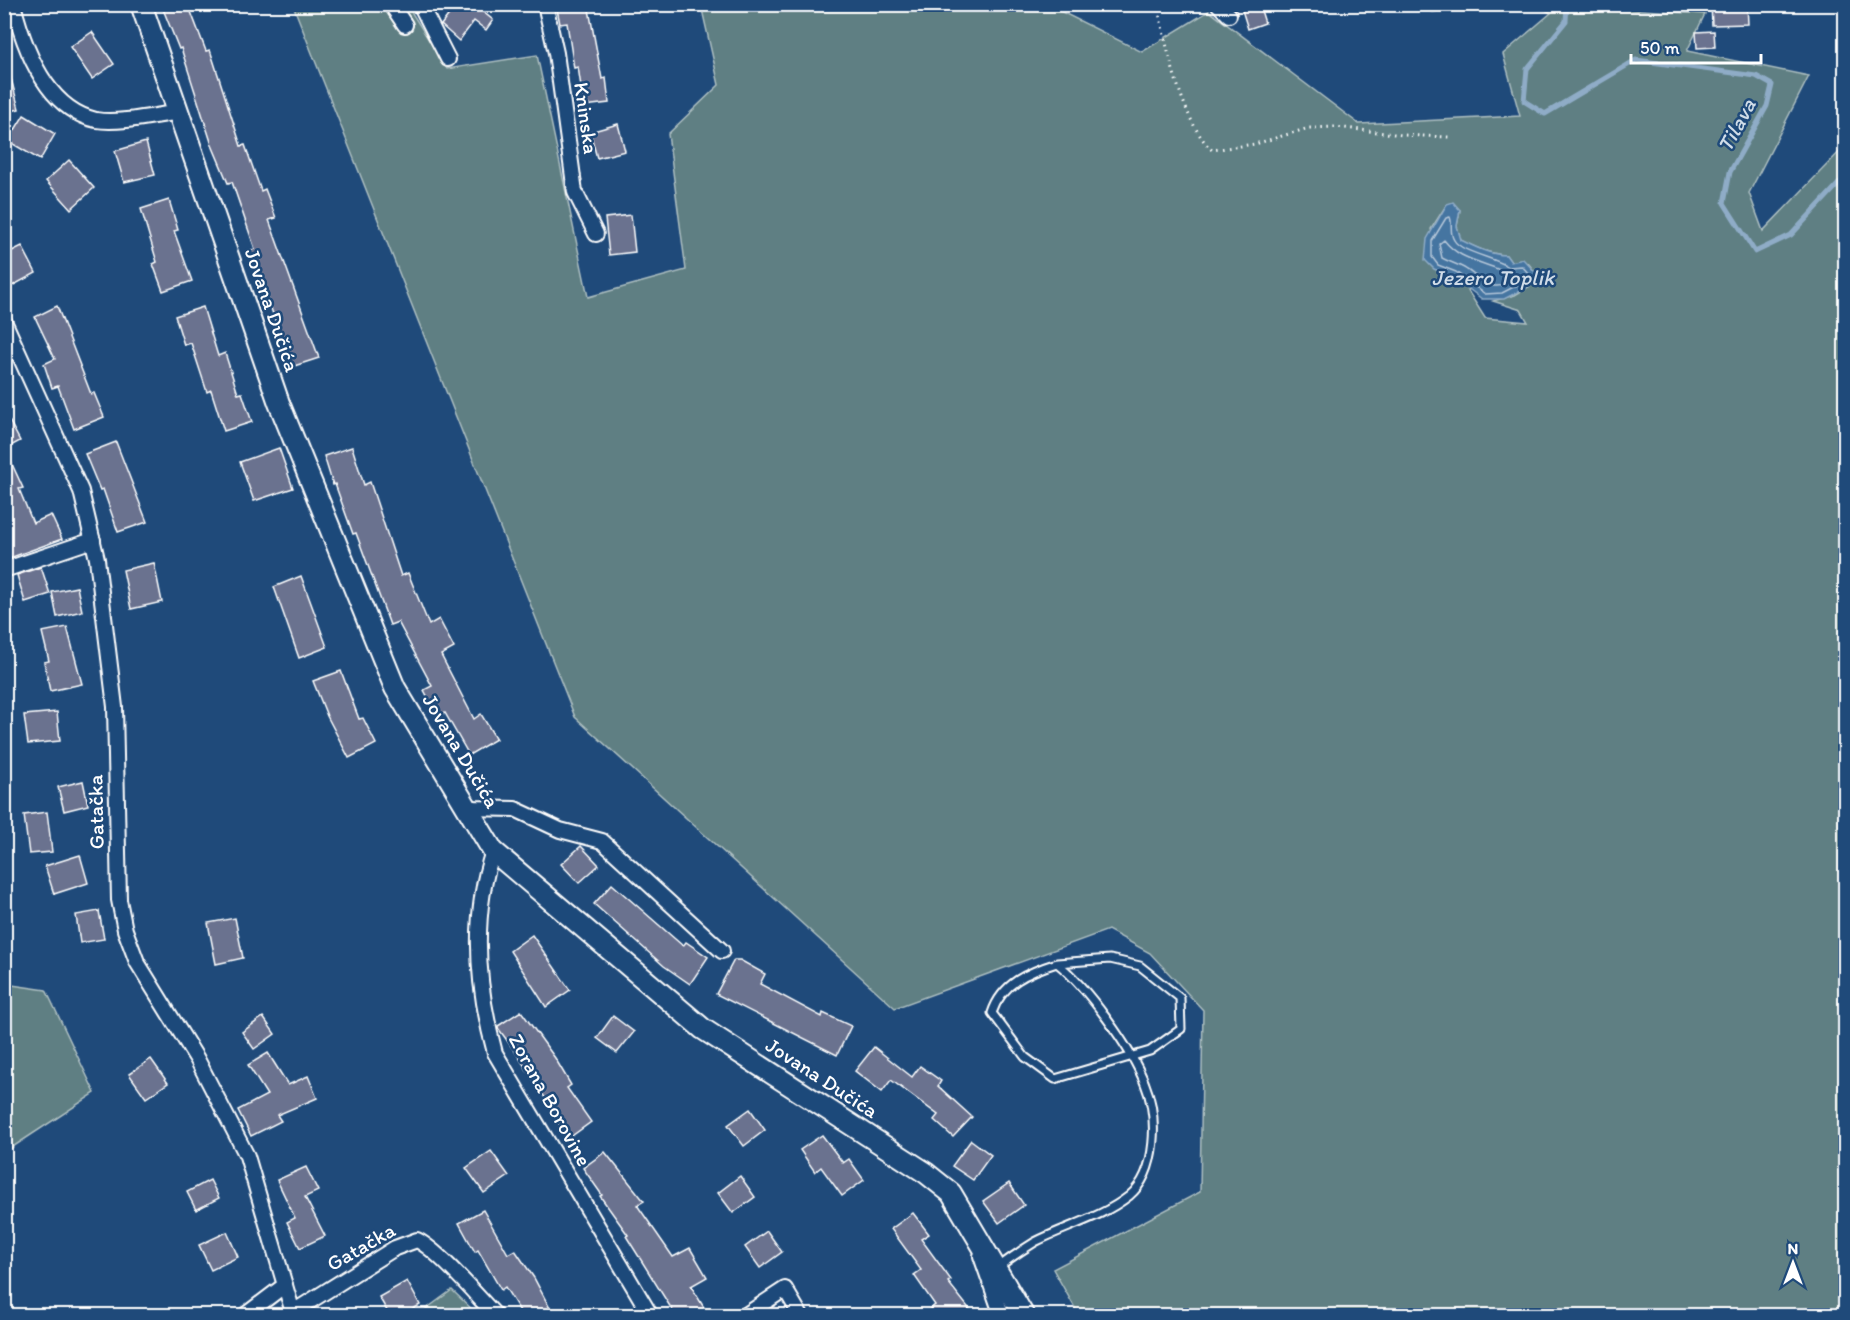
<svg xmlns="http://www.w3.org/2000/svg" width="1850" height="1320" font-family="Itim,sans-serif">
<rect width="100%" height="100%" fill="#1f4a7a"/>
<filter id="ink" filterUnits="userSpaceOnUse"><feTurbulence type="fractalNoise" baseFrequency=".0167" numOctaves="2"/><feDisplacementMap in="SourceGraphic" scale="12" xChannelSelector="R" yChannelSelector="G"/><feConvolveMatrix kernelMatrix="1 2 1 2 8 2 1 2 1" color-interpolation-filters="sRGB"/></filter>
<g filter="url(#ink)">
<!-- green -->
<g fill="#5e7f83" stroke="#aebfc1" stroke-width="1.5" fill-rule="evenodd">
<path d="M 293,5 L 407,5 L 447,69 L 537,55 L 588,297 L 686,270 L 668,134 L 719,85 L 701,5 L 1048,5 L 1142,52 L 1209,11 L 1359,124 L 1520,116 L 1503,54 L 1551,13 L 1536,5 L 1593,5 L 1593,7 L 1705,14 L 1687,51 L 1809,76 L 1749,193 L 1763,231 L 1845,146 L 1845,1315 L 1079,1315 L 1053,1269 L 1200,1192 L 1203,1010 L 1150,953 L 1108,930 L 895,1008 L 575,717 ZM 1447,204 L 1460,210 L 1457,226 L 1460,240 C 1474,247 1489,254 1506,255 L 1511,262 L 1528,263 C 1534,270 1536,273 1535,283 L 1515,295 L 1493,301 L 1521,310 L 1528,322 L 1485,318 L 1463,283 L 1444,275 L 1431,229 Z"/>
<path d="M 1408,5 L 1473,5 L 1433,12 Z"/>
<path d="M 5,984 L 46,990 L 95,1093 L 5,1152 Z"/>
<path d="M 452,1290 L 478,1315 L 418,1315 Z"/>
</g>
<!-- water -->
<path fill="#4574a1" stroke="#8facc7" stroke-width="1.5" d="M 1453,202 L 1460,210 L 1457,226 L 1461,240 C 1473,246 1490,255 1506,255 L 1511,262 L 1523,259 L 1536,273 L 1535,283 L 1504,299 L 1482,299 L 1453,277 L 1434,269 L 1425,260 L 1427,239 L 1447,204 Z"/>
<g fill="none" stroke-linecap="round" stroke-linejoin="round">
<!-- shore -->
<g stroke="#b5c7d9" stroke-width="1.5">
<path d="M 1450,217 C 1453,224 1449,233 1454,240 C 1460,252 1496,258 1509,267 L 1522,266 L 1529,274 L 1529,279 L 1502,293 L 1485,294 L 1456,272 L 1438,265 L 1432,257 L 1432,241 L 1446,218 Z"/>
<path d="M 1444,240 C 1458,258 1475,260 1495,268 C 1501,270 1505,274 1512,276 L 1513,280 C 1492,295 1482,279 1464,268 C 1457,264 1449,262 1442,258 L 1439,244 Z"/>
</g>
<!-- stream -->
<path stroke="#8facc7" stroke-width="5" d="M 1567,4 L 1566,21 L 1527,69 L 1524,101 L 1545,114 L 1636,60 L 1756,76 L 1772,85 L 1767,106 L 1730,172 L 1724,203 L 1755,252 L 1791,235 L 1846,176"/>
</g>
<!-- building -->
<g fill="#6b728f" stroke="#fff" stroke-width="1.5">
<path d="M 161,4 L 188,4 L 206,51 L 210,50 L 241,146 L 245,145 L 261,191 L 265,189 L 276,218 L 269,220 L 319,358 L 291,367 L 261,279 L 258,280 L 249,251 L 255,249 L 232,182 L 228,183 L 212,145 L 181,48 L 179,49 Z"/>
<path d="M 457,4 L 473,4 L 493,20 L 486,30 L 474,21 L 459,41 L 441,25 Z"/>
<path d="M 556,4 L 588,4 L 602,79 L 606,78 L 609,103 L 584,106 L 578,67 L 574,68 L 567,23 L 560,24 Z"/>
<path d="M 1259,4 L 1265,23 L 1248,29 L 1242,10 Z"/>
<path d="M 1711,4 L 1747,4 L 1748,24 L 1712,25 Z"/>
<path d="M 1714,31 L 1715,47 L 1697,48 L 1696,32 Z"/>
<path d="M 92,32 L 114,64 L 92,79 L 70,47 Z"/>
<path d="M 9,71 L 19,109 L 4,113 L 4,72 Z"/>
<path d="M 24,115 L 55,134 L 40,160 L 8,141 Z"/>
<path d="M 618,124 L 625,151 L 597,158 L 590,132 Z"/>
<path d="M 146,142 L 155,175 L 124,182 L 115,151 Z"/>
<path d="M 69,160 L 94,188 L 71,209 L 46,181 Z"/>
<path d="M 169,200 L 178,230 L 174,231 L 192,281 L 163,291 L 153,264 L 157,262 L 141,209 Z"/>
<path d="M 631,215 L 635,252 L 609,255 L 605,218 Z"/>
<path d="M 22,246 L 36,273 L 12,286 L 4,272 L 4,255 Z"/>
<path d="M 57,306 L 91,394 L 94,393 L 104,417 L 74,429 L 58,386 L 52,388 L 44,364 L 55,359 L 35,317 Z"/>
<path d="M 203,307 L 218,356 L 225,353 L 238,394 L 242,393 L 252,422 L 224,431 L 211,390 L 207,392 L 191,343 L 184,345 L 175,316 Z"/>
<path d="M 4,411 L 20,441 L 5,449 L 23,488 L 19,489 L 33,523 L 51,515 L 62,539 L 4,560 Z"/>
<path d="M 116,442 L 147,522 L 118,532 L 103,489 L 100,490 L 85,454 Z"/>
<path d="M 352,447 L 364,485 L 370,482 L 401,576 L 408,573 L 429,625 L 439,619 L 454,648 L 441,655 L 474,719 L 481,714 L 496,739 L 469,755 L 445,713 L 438,716 L 424,690 L 432,686 L 398,622 L 390,625 L 356,533 L 353,534 L 335,484 L 333,485 L 324,456 Z"/>
<path d="M 279,448 L 293,488 L 254,501 L 240,462 Z"/>
<path d="M 154,563 L 162,602 L 131,609 L 123,570 Z"/>
<path d="M 41,567 L 50,594 L 25,602 L 17,575 Z"/>
<path d="M 301,576 L 327,647 L 299,658 L 274,587 Z"/>
<path d="M 77,587 L 82,611 L 57,617 L 52,592 Z"/>
<path d="M 67,627 L 82,684 L 50,691 L 44,662 L 49,661 L 42,632 Z"/>
<path d="M 341,671 L 359,719 L 363,718 L 376,744 L 349,758 L 327,716 L 313,681 Z"/>
<path d="M 57,712 L 60,741 L 28,744 L 24,715 Z"/>
<path d="M 83,781 L 88,805 L 64,811 L 58,787 Z"/>
<path d="M 47,812 L 52,852 L 29,854 L 24,815 Z"/>
<path d="M 581,846 L 599,865 L 579,883 L 561,864 Z"/>
<path d="M 80,855 L 88,883 L 54,894 L 45,866 Z"/>
<path d="M 612,884 L 683,946 L 686,942 L 708,957 L 690,984 L 664,966 L 594,904 Z"/>
<path d="M 99,911 L 104,939 L 80,943 L 76,915 Z"/>
<path d="M 235,918 L 243,958 L 216,964 L 208,923 Z"/>
<path d="M 532,935 L 570,990 L 546,1007 L 510,951 Z"/>
<path d="M 734,960 L 740,960 L 765,974 L 760,984 L 822,1017 L 823,1013 L 851,1026 L 837,1055 L 716,994 Z"/>
<path d="M 521,1011 L 555,1058 L 571,1085 L 567,1088 L 591,1122 L 569,1138 L 554,1117 L 556,1115 L 517,1054 L 498,1028 L 498,1026 Z"/>
<path d="M 613,1016 L 634,1032 L 617,1053 L 597,1038 Z"/>
<path d="M 263,1017 L 275,1034 L 254,1049 L 242,1032 Z"/>
<path d="M 874,1047 L 912,1077 L 920,1066 L 941,1081 L 938,1086 L 972,1117 L 953,1137 L 934,1120 L 938,1115 L 891,1080 L 882,1092 L 855,1071 Z"/>
<path d="M 268,1053 L 288,1085 L 308,1076 L 317,1098 L 277,1115 L 281,1121 L 251,1136 L 238,1110 L 267,1095 L 248,1065 Z"/>
<path d="M 151,1059 L 168,1083 L 146,1098 L 129,1074 Z"/>
<path d="M 750,1109 L 765,1130 L 744,1146 L 728,1125 Z"/>
<path d="M 822,1135 L 843,1163 L 849,1159 L 864,1180 L 842,1196 L 821,1167 L 815,1172 L 800,1150 Z"/>
<path d="M 971,1140 L 991,1155 L 973,1180 L 952,1166 Z"/>
<path d="M 491,1151 L 509,1176 L 484,1193 L 466,1168 Z"/>
<path d="M 605,1152 L 644,1201 L 637,1205 L 673,1257 L 690,1248 L 707,1277 L 691,1286 L 709,1316 L 676,1316 L 626,1236 L 628,1235 L 600,1196 L 602,1195 L 583,1168 Z"/>
<path d="M 306,1167 L 318,1191 L 305,1197 L 325,1236 L 300,1248 L 287,1222 L 295,1218 L 277,1180 Z"/>
<path d="M 740,1176 L 755,1197 L 733,1213 L 718,1193 Z"/>
<path d="M 210,1180 L 219,1198 L 196,1210 L 187,1192 Z"/>
<path d="M 1009,1183 L 1024,1205 L 999,1223 L 983,1201 Z"/>
<path d="M 483,1210 L 508,1254 L 515,1250 L 534,1278 L 554,1316 L 523,1316 L 505,1287 L 501,1290 L 478,1250 L 475,1252 L 459,1223 Z"/>
<path d="M 913,1213 L 929,1234 L 921,1239 L 951,1280 L 948,1282 L 975,1316 L 921,1316 L 935,1305 L 914,1275 L 921,1270 L 891,1229 Z"/>
<path d="M 767,1231 L 782,1252 L 760,1268 L 745,1247 Z"/>
<path d="M 227,1232 L 238,1257 L 211,1270 L 199,1245 Z"/>
<path d="M 407,1281 L 420,1305 L 401,1316 L 390,1316 L 379,1297 Z"/>
</g>
<g fill="none" stroke-linecap="round" stroke-linejoin="round">
<defs>
<path id="lane" d="M 997,1268 C 1009,1259 1022,1250 1035,1242 C 1066,1226 1101,1218 1129,1196 C 1158,1172 1158,1116 1145,1084 C 1132,1049 1086,986 1057,963 C 1028,972 1002,983 992,1013 L 1025,1057 L 1055,1079 L 1150,1051 L 1181,1029 L 1180,998 L 1140,966 L 1110,959 L 1057,963"/>
<g id="street">
<path d="M 13,4 C 24,48 46,109 96,120 C 119,124 157,115 180,112"/>
<path d="M 391,4 L 405,25"/>
<path d="M 420,4 L 448,59"/>
<path d="M 545,4 L 556,53 L 575,192 L 596,234"/>
<path d="M 1218,4 L 1229,15"/>
<path d="M 4,321 L 81,491 L 97,559 L 115,707 L 119,900 L 125,930 L 137,962 L 197,1059 L 247,1156 L 294,1316"/>
<path d="M 4,570 L 93,540"/>
<path d="M 468,808 L 515,809 L 560,830 L 602,841 L 722,951"/>
<path d="M 493,851 C 471,917 477,987 495,1053 L 651,1316"/>
<path d="M 981,1256 L 1002,1316"/>
<path d="M 293,1312 L 395,1248 L 417,1240 C 439,1251 477,1296 496,1316"/>
<path d="M 244,1316 L 285,1285"/>
<path d="M 744,1316 L 785,1289 L 801,1316"/>
</g>
<path id="secondary" d="M 141,4 L 279,403 L 395,688 L 493,851 L 703,1029 L 926,1173 L 951,1193 L 1024,1316"/>
</defs>
<!-- lane casing -->
<use href="#lane" stroke="#fff" stroke-width="11"/>
<!-- street casing -->
<use href="#street" stroke="#fff" stroke-width="18"/>
<!-- secondary casing -->
<use href="#secondary" stroke="#fff" stroke-width="24"/>
<!-- path -->
<path stroke="#fff" stroke-width="3" stroke-dasharray="1.5 4.5" stroke-linecap="butt" d="M 1157,4 C 1166,44 1182,123 1212,150 L 1255,144 L 1309,128 L 1336,127 L 1402,135 L 1449,137"/>
<!-- lane -->
<use href="#lane" stroke="#1f4a7a" stroke-width="7"/>
<!-- street -->
<use href="#street" stroke="#1f4a7a" stroke-width="14"/>
<!-- secondary -->
<use href="#secondary" stroke="#1f4a7a" stroke-width="20"/>
</g>
</g>
<g text-anchor="middle" stroke-width="5" stroke-linejoin="round" paint-order="stroke">
<!-- street labels -->
<g font-size="21" fill="#fff" stroke="#1f4a7a">
<text transform="translate(586 118) rotate(82)" y="7">Kninska</text>
<text transform="translate(272 310) rotate(71)" y="7">Jovana Dučića</text>
<text transform="translate(461 751) rotate(59)" y="7">Jovana Dučića</text>
<text transform="translate(96 812) rotate(-91)" y="7">Gatačka</text>
<text transform="translate(822 1078) rotate(33)" y="7">Jovana Dučića</text>
<text transform="translate(550 1100) rotate(61)" y="7">Zorana Borovine</text>
<text transform="translate(361 1247) rotate(-30)" y="7">Gatačka</text>
</g>
<!-- water labels -->
<g font-size="22" font-style="italic" fill="#d0dce8" stroke="#1f4a7a">
<text transform="translate(1736 125) rotate(-62)" y="8">Tilava</text>
<text x="1493" y="285">Jezero Toplik</text>
</g>
</g>
<!-- margin -->
<rect width="1850" height="1320" fill="none" stroke="#1f4a7a" stroke-width="24"/>
<rect x="12" y="12" width="1826" height="1296" fill="none" stroke="#fff" stroke-width="2" filter="url(#ink)"/>
<!-- north arrow -->
<g transform="translate(1793 1263)" stroke="#1f4a7a" stroke-width="4.5" paint-order="stroke">
<path d="M0-4.5L10 22L0 15L-10 22Z" fill="#ffffff"/>
<text y="-9" font-size="16" font-weight="bold" text-anchor="middle" fill="#ffffff">N</text>
</g>
<!-- scale -->
<path d="M1631 54v9h130v-9" fill="none" stroke="#ffffff" stroke-width="3"/>
<text x="1640" y="54" font-size="18" fill="#ffffff" stroke="#1f4a7a" stroke-width="4.5" paint-order="stroke">50 m</text>
</svg>
